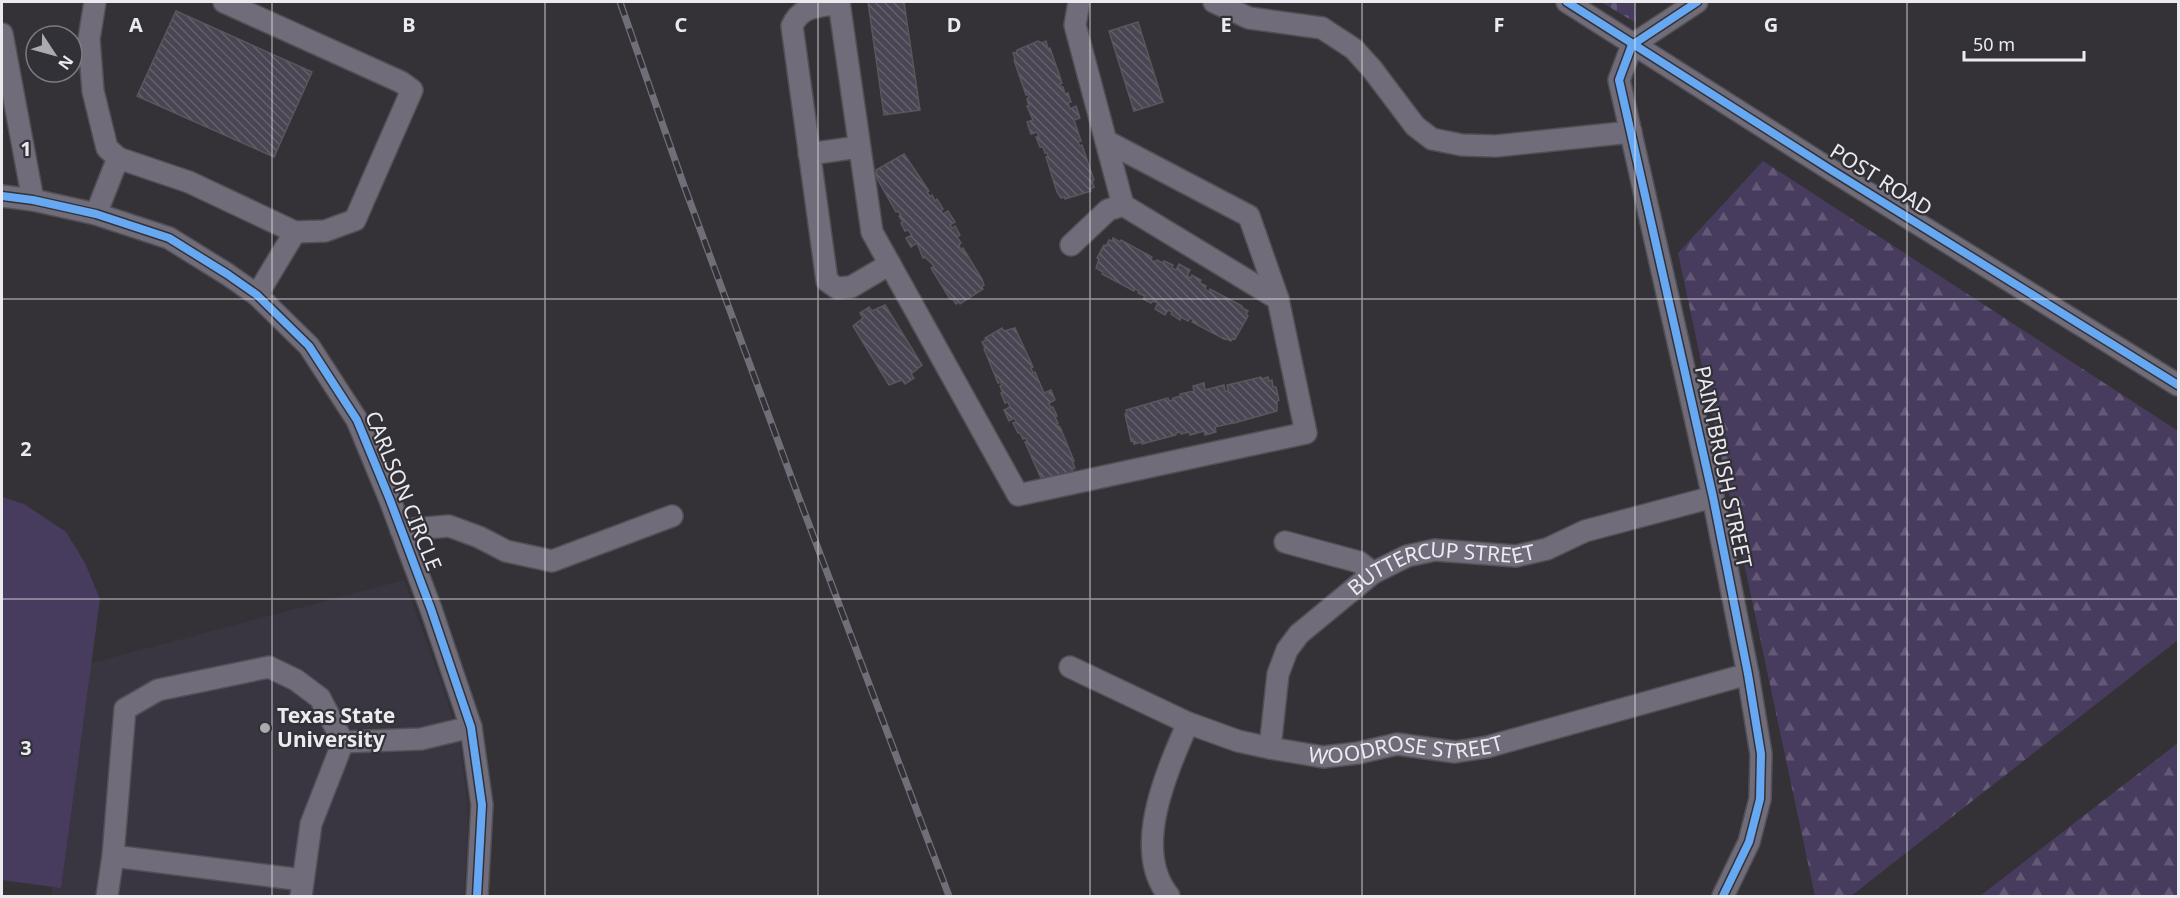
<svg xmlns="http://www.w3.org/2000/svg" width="2180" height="898" font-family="'Noto Sans',sans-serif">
<defs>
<pattern id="forest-firs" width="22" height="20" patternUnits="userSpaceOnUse" patternTransform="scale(1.5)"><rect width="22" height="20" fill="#483c5e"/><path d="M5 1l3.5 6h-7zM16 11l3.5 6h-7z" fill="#635875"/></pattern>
<pattern id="cemetery-stones" width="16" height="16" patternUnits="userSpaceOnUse" patternTransform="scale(1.5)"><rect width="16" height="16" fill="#483c5e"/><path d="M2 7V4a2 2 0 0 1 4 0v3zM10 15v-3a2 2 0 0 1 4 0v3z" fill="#635875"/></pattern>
<pattern id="building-back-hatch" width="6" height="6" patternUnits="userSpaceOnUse" patternTransform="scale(1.5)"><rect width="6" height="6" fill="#4a4553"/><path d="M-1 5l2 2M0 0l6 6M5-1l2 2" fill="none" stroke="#64606c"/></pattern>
</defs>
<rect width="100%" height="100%" fill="#343237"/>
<!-- built -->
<path fill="#393541" d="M 404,580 L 442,684 L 460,743 L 467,800 L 468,827 L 464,896 L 51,896 L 84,665 Z"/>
<!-- forest -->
<g fill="url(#forest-firs)">
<path d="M 1763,161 L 2178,431 L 2178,640 L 1851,896 L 1815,896 L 1678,253 Z"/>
<path d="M 2178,743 L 2178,896 L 1980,896 Z"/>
</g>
<!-- cemetery -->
<path fill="url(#cemetery-stones)" d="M 1601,2 L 1634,2 L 1636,23 Z"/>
<!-- green -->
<path fill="#483c5e" d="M 2,497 L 24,504 L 66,532 L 85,563 L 100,599 L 61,888 L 2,880 Z"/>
<!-- building -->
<g fill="url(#building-back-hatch)" stroke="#58575b" stroke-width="1.5">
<path d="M 868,2 L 904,2 L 920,110 L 884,115 Z"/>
<path d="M 176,11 L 312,72 L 274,157 L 137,96 Z"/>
<path d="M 1138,22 L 1163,102 L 1134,111 L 1109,31 Z"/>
<path d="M 1038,41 L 1042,43 L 1046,41 L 1048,49 L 1050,48 L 1062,83 L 1060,84 L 1061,87 L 1063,87 L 1065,94 L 1068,93 L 1071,102 L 1068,103 L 1070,109 L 1076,106 L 1080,118 L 1074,120 L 1081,141 L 1078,142 L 1080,146 L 1082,145 L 1094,180 L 1092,181 L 1094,187 L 1090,189 L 1091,191 L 1065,199 L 1065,197 L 1061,198 L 1057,192 L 1046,157 L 1048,156 L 1047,153 L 1045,153 L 1043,147 L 1040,147 L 1036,137 L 1039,137 L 1037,132 L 1031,134 L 1027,122 L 1033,120 L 1027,106 L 1029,106 L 1027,99 L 1029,98 L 1028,94 L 1026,95 L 1014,60 L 1015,59 L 1013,53 L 1017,52 L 1017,50 Z"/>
<path d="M 904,154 L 929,191 L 927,192 L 930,197 L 932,195 L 935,201 L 937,199 L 943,209 L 941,211 L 943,214 L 948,211 L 955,222 L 950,225 L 952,228 L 955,226 L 960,235 L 957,237 L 961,243 L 959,245 L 961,250 L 963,248 L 982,279 L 984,285 L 982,287 L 983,289 L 960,304 L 959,302 L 956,304 L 952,298 L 950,299 L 931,268 L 934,266 L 925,257 L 923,258 L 917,243 L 911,247 L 906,238 L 912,235 L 908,230 L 905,231 L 901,223 L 903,222 L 899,216 L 901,215 L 898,211 L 896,212 L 874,173 L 877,172 L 876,170 Z"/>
<path d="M 1113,238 L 1120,242 L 1121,240 L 1152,257 L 1151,260 L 1155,262 L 1157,260 L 1163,263 L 1164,261 L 1173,265 L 1172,268 L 1176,270 L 1179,264 L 1190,270 L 1187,276 L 1191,278 L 1192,275 L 1201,280 L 1200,283 L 1206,286 L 1205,289 L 1209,292 L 1210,289 L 1242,306 L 1241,307 L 1248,311 L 1246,314 L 1248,316 L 1235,339 L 1233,338 L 1231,341 L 1224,338 L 1224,339 L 1192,322 L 1193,320 L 1190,318 L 1188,321 L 1181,317 L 1180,320 L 1171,314 L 1172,312 L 1168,310 L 1165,315 L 1155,309 L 1158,303 L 1153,301 L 1151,303 L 1143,299 L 1145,296 L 1138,293 L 1139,291 L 1135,289 L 1134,291 L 1102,274 L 1103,272 L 1096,268 L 1099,259 L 1097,258 L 1104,245 L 1106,246 L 1109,240 L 1112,241 Z"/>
<path d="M 885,305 L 922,365 L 911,374 L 914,378 L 905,384 L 902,380 L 889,385 L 853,326 L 863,318 L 860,313 L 869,307 L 872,311 Z"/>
<path d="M 1002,328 L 1004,331 L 1015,328 L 1033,367 L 1031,368 L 1033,373 L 1035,372 L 1044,393 L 1051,390 L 1055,400 L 1049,403 L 1051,408 L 1053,407 L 1057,416 L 1055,417 L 1058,423 L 1056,424 L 1060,427 L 1074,461 L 1072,461 L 1075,468 L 1072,469 L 1073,472 L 1048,483 L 1044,482 L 1040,476 L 1025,442 L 1027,441 L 1026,438 L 1023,439 L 1020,433 L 1018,433 L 1013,423 L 1016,422 L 1014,418 L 1009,421 L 1004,410 L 1010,407 L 1008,402 L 1005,403 L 1001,393 L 1003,393 L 1000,386 L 1002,385 L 1001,382 L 998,383 L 984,349 L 985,348 L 982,342 L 986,340 L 985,338 Z"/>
<path d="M 1261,377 L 1262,379 L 1268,377 L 1269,381 L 1272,380 L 1273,387 L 1276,387 L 1279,400 L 1277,401 L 1277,411 L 1234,423 L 1232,419 L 1233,423 L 1215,427 L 1216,432 L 1205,435 L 1204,431 L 1190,435 L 1189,432 L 1181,434 L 1181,432 L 1176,433 L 1176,435 L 1142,444 L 1142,442 L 1134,444 L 1133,440 L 1131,441 L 1125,414 L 1127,414 L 1126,410 L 1168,398 L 1169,401 L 1173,400 L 1173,398 L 1181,396 L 1180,394 L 1194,391 L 1193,386 L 1204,383 L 1205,390 L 1224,385 L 1225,391 L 1228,391 L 1227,385 Z"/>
</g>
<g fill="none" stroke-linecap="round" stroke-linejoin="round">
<defs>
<g id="minor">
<path d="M 95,2 L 89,39 L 93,91 L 107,148 L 118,158"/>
<path d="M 224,2 L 401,82 L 412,90 L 355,220 L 325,231 L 295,232"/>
<path d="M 839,2 L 872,232 L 1018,495 L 1306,433 L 1278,299 L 1123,205 L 1075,25 L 1079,2"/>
<path d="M 1214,2 L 1249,18 L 1322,28 L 1354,49 L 1372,69 L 1415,126 L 1432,139 L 1462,145 L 1496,146 L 1631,132"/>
<path d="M 1567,2 L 1831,170 L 2178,385"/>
<path d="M 1697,2 L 1632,45 L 1619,80 L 1713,497 L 1748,674 L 1761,754 L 1760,799 L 1749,842 L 1723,896"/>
<path d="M 839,3 C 819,7 801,5 792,26 L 827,281 L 837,288 L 851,287 L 890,264"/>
<path d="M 2,34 L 33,200"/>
<path d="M 1106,141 L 1249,216 L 1278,299"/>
<path d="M 809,154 L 859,147"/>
<path d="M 2,196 L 33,200 L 96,214 L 169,238 L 227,274 L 257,295 L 309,346 L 357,420 L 390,500 L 431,609 L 471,727 L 482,805 L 477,896"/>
<path d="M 96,214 L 118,158 L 189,182 L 295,232 L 257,295"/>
<path d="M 1071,245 L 1108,210 L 1123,205"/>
<path d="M 401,530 L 449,526 L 479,537 L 506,551 L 552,561 L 672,516"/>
<path d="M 1285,542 L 1359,562 L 1373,573"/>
<path id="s1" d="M 1070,667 L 1188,723 L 1238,741 L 1270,748 L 1323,757 L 1358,753 L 1397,744 L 1455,752 L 1487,747 L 1748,674"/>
<path id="s2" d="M 1270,748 L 1278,674 L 1287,650 L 1299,634 L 1373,573 L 1407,556 L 1435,550 L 1516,556 L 1547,549 L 1585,531 L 1713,497"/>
<path d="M 113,856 L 125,709 L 158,690 L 269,667 L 296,680 L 320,698 L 343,742"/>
<path d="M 107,896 L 113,856 L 303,880"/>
<path d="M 301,896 L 311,824 L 343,742 L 421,739 L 471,727"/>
<path d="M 1169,896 C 1131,850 1167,771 1188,723"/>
</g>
</defs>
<!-- minor casing -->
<use href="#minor" stroke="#515054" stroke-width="24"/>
<!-- minor -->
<use href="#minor" stroke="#706c79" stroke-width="21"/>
<defs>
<path id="rail" d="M 620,2 L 682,180 L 793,482 L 949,896"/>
</defs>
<!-- rail casing -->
<use href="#rail" stroke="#706e77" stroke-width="7"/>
<!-- rail -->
<use href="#rail" stroke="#333138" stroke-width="4.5" stroke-dasharray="14" stroke-linecap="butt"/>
<defs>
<g id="cycleway">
<path d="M 1567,2 L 1831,170 L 2178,385"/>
<path d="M 1697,2 L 1632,45 L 1619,80 L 1713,497 L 1748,674 L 1761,754 L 1760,799 L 1749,842 L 1723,896"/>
<path d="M 2,196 L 33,200 L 96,214 L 169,238 L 227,274 L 257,295 L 309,346 L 357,420 L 390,500 L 431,609 L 471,727 L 482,805 L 477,896"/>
</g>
</defs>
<!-- cycleway casing -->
<use href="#cycleway" stroke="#333138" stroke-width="11"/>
<!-- cycleway -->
<use href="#cycleway" stroke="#66a8f1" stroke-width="8"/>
</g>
<!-- grid -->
<path fill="none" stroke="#ebeaef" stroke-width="1.5" stroke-opacity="0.55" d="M 272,2 L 272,896M 545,2 L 545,896M 818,2 L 818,896M 1090,2 L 1090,896M 1362,2 L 1362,896M 1635,2 L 1635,896M 1907,2 L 1907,896M 2,299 L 2178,299M 2,599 L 2178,599"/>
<!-- markers -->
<circle fill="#abaaaf" stroke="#333138" stroke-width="2" cx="265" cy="728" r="6"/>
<g text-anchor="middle" stroke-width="4.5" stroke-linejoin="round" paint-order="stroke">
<!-- street labels -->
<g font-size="21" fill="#ebeaef" stroke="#333138">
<text transform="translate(1881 180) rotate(32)" y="7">POST ROAD</text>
<text transform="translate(1723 467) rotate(78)" y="7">PAINTBRUSH STREET</text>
<text transform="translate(403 491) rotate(68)" y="7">CARLSON CIRCLE</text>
<text dy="7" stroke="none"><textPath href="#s2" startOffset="285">BUTTERCUP STREET</textPath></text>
<text dy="7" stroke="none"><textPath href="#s1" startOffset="354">WOODROSE STREET</textPath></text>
</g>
<!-- poi labels -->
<g font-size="21" font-weight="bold" fill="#ebeaef" stroke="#333138" text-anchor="start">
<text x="277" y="723">Texas State<tspan x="277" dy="24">University</tspan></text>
</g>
</g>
<g font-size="20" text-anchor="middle" font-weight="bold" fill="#ebeaef" stroke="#333138" stroke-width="4.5" stroke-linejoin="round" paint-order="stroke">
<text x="136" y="32">A</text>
<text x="409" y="32">B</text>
<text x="681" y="32">C</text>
<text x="954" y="32">D</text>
<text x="1226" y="32">E</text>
<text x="1499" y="32">F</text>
<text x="1771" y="32">G</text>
<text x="26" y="156">1</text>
<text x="26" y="456">2</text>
<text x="26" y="755">3</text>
</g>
<!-- border -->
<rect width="2180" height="898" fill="none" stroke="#ebeaef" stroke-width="6"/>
<!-- north arrow -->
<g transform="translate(54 54) rotate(126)"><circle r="28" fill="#333138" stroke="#7d7b81" stroke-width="1.5"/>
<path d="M0-4.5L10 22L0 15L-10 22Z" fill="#abaaaf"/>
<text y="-9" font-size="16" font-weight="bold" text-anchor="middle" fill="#ebeaef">N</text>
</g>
<!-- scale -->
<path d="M1964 51v9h120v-9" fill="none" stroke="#ebeaef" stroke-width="3"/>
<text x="1973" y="51" font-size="18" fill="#ebeaef" stroke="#333138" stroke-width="4.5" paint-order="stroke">50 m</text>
</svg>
